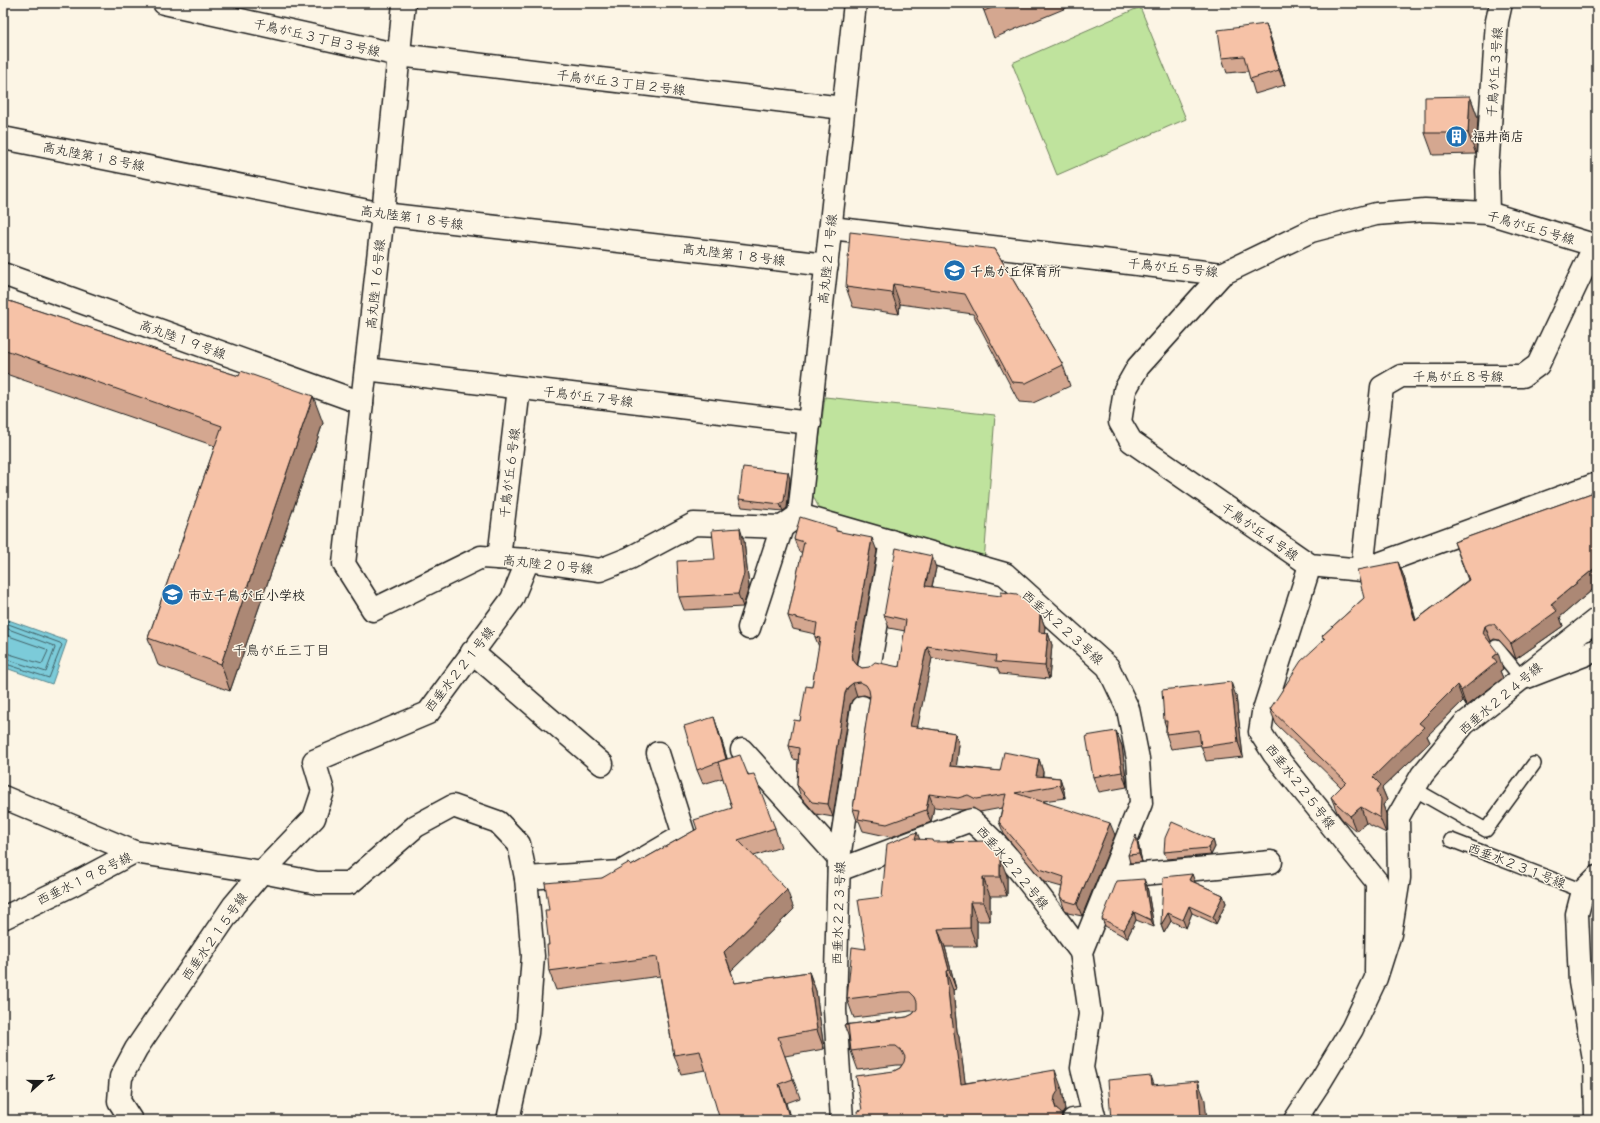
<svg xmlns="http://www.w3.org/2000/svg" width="1600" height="1123" font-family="'Patrick Hand','Klee One',sans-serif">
<rect width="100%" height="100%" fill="#fcf5e5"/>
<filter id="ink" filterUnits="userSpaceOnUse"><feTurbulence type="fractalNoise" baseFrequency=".025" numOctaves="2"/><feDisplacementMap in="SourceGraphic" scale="8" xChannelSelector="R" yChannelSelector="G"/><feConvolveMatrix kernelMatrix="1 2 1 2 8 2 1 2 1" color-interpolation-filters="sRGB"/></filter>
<g filter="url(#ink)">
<!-- green -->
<g fill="#bfe39d" stroke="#6e805c">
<path d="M 1140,7 L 1186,119 L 1057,175 L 1012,63 Z"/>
<path d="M 825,397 L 995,415 L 984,562 L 820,510 L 812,494 Z"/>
</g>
<!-- water -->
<path fill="#7ccbd9" stroke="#56858d" d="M 3,618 L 67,641 L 52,684 L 3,667 Z"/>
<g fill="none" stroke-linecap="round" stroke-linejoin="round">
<!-- shore -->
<g stroke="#426268" stroke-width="1">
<path d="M 3,622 L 60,643 L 62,645 L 49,678 L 3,663"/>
<path d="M 3,627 L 54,646 L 55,648 L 46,672 L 3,658"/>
<path d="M 3,634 L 46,649 L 48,651 L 42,664 L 3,652"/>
</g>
<defs>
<g id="lane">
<path d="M 1496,647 L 1522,679"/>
<path d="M 1414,789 L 1486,830 L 1534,764"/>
<path d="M 1451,840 L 1583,891"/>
</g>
<g id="street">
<path d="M 164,3 L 399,55 L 843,108"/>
<path d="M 404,3 L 383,214 L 344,564 L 373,610 L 481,557 L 528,560 L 600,570 L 630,558 L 694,524 L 782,527 L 799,515"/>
<path d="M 3,138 L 383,214 L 827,265"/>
<path d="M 1488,213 L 1487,171 L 1497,21 L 1501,3"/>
<path d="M 831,228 L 1222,274"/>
<path d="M 3,274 L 362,403"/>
<path d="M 1222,274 L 1138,367 L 1125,390 L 1120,422 L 1131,441 L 1310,565 L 1362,570 L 1597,484"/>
<path d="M 366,369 L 810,423"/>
<path d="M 799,515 L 1005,574 L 1108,667 L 1128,709 L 1138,759 L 1141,803 L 1081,952 L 1090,1014 L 1082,1068 L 1095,1120"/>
<path d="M 799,515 L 855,3"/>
<path d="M 499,558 L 519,388"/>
<path d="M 1310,565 L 1263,713 L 1260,732 L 1274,754 L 1377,882 L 1376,972"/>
<path d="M 1362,570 L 1382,387 L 1401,376 L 1523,376 L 1538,365 L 1595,245"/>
<path d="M 749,628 L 782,527"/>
<path d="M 472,652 L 602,764"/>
<path d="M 869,668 L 891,541"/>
<path d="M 1527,677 L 1597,650"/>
<path d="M 742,750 L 839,858"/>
<path d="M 3,797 L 134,852"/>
<path d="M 839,870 L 971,820 C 1014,857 1047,907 1081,952"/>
<path d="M 1111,877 L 1271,862"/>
<path d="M 526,878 L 621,872 L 684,835 L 658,753"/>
<path d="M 3,918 L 72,885 L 134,852 L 262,872 L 317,883 L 350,883 L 416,826 L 453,806 L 498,822 L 519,844 L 526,878 L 533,956 L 527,1033 L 508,1120"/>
<path d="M 131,1120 L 119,1101 L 121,1077 L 136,1049 L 234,905 L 262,872 L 314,818 L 323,791 L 314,761 L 428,713 L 512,599 L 528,560"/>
<path d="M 842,1120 L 835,1010 L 839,858 L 862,707"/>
<path d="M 1073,1120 L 1094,1117"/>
<path d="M 1596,1120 L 1595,1065 L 1580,982 L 1577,914 L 1583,891 L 1597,877"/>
</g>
<g id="secondary">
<path d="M 1222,274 L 1311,231 L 1376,214 L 1425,210 L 1488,213 L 1597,246"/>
<path d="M 1295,1120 L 1320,1082 L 1352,1029 L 1376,978 L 1390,934 L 1399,878 L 1398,817 L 1422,775 L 1464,724 L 1597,619"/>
</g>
</defs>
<!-- lane casing -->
<use href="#lane" stroke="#1c1c1c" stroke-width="16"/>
<!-- street casing -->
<use href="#street" stroke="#1c1c1c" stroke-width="25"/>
<!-- secondary casing -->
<use href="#secondary" stroke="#1c1c1c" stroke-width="25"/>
<!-- lane -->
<use href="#lane" stroke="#fcf5e5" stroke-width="13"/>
<!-- street -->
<use href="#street" stroke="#fcf5e5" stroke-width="22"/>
<!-- secondary -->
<use href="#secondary" stroke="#fcf5e5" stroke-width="22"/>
</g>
<!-- wall -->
<g fill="#d4a790" stroke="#1c1c1c">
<path d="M 981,3 L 1078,3 L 994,38 Z"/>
<path d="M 1266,24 L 1271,39 L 1285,85 L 1255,94 L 1248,71 L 1227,73 L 1222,58 Z"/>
<path d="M 1470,96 L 1478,118 L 1476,154 L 1433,155 L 1425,133 Z"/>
<path d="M 995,249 L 1063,365 L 1070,386 L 1033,403 L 1019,402 L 973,314 L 900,304 L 899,314 L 853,307 L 846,287 Z"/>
<path d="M 3,299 L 175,356 L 239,376 L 323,423 L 230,691 L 158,665 L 148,638 L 215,446 L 3,373 Z"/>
<path d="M 790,479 L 787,508 L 783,511 L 742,507 L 739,499 Z"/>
<path d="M 1597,491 L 1597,586 L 1560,617 L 1563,626 L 1516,659 L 1499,640 L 1494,639 L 1491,641 L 1490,643 L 1503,669 L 1500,671 L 1503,678 L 1466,706 L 1463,701 L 1427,736 L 1430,742 L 1382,788 L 1387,800 L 1383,805 L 1386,814 L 1386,833 L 1366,823 L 1356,831 L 1342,819 L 1337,812 L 1331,797 L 1341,787 L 1276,724 L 1270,709 L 1324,640 L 1322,636 L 1364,598 L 1398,562 L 1404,577 L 1416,620 L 1468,580 L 1454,542 Z"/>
<path d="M 838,531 L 877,551 L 857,665 L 862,668 L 899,667 L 905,631 L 889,628 L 884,615 L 936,568 L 932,587 L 1040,614 L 1045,627 L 1044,632 L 1048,633 L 1052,645 L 1049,679 L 1000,674 L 997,668 L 932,658 L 917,727 L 955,733 L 959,745 L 956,766 L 1000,771 L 1039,759 L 1043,772 L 1043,776 L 1060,778 L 1064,791 L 1065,798 L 1043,801 L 1115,835 L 1082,916 L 1068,913 L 1064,908 L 1060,896 L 1062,887 L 1044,882 L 1004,834 L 999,822 L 1002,808 L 980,812 L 973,808 L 962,810 L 934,807 L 931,822 L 891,837 L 863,831 L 859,821 L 857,821 L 853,809 L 870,697 L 864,695 L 857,696 L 852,700 L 850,705 L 833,817 L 816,814 L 801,797 L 797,785 L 798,760 L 793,759 L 789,746 L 800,721 L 812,687 L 819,647 L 815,637 L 815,634 L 793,629 L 788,616 L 802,552 L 799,552 L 794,539 Z"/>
<path d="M 744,541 L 749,587 L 743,607 L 684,610 L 679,597 L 715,559 Z"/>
<path d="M 1236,696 L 1243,757 L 1206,761 L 1201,745 L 1171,749 L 1166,734 L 1166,727 L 1164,721 Z"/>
<path d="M 1116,731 L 1122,746 L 1127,787 L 1099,792 L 1093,777 Z"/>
<path d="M 719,732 L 727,759 L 748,775 L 775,828 L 781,847 L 754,856 L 794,909 L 731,971 L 735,983 L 809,972 L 816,991 L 824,1049 L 785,1056 L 800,1098 L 786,1103 L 706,1070 L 681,1074 L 674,1055 L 660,976 L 556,990 L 549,971 L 549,910 L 602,878 L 631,866 L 697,829 L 732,808 L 723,778 L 703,784 L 697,770 Z"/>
<path d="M 920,840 L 933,842 L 1007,876 L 1007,896 L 990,896 L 990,921 L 977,921 L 977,947 L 945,947 L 956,989 L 953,990 L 957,1031 L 959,1037 L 965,1083 L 985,1080 L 986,1082 L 1062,1089 L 1065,1110 L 1062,1114 L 1064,1120 L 858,1120 L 862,1110 L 894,1071 L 900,1068 L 902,1065 L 897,1065 L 858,1070 L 851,1051 L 850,1040 L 844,1025 L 907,1017 L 913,1014 L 915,1011 L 910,1011 L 854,1018 L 847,999 L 866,949 L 882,897 Z"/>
<path d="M 1213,840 L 1215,847 L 1211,855 L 1167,859 L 1164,852 Z"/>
<path d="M 1138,843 L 1142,862 L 1130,863 L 1128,855 Z"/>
<path d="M 1192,874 L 1194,882 L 1223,895 L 1226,903 L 1216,924 L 1192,913 L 1186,928 L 1171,921 L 1164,933 L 1161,925 Z"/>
<path d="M 1147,886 L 1154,927 L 1136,920 L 1127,938 L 1105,926 L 1102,919 Z"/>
</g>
<!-- shaded-wall -->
<g fill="#ac8875" stroke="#1c1c1c">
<path d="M 1266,24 L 1271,39 L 1285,85 L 1279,70 Z"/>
<path d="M 1470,96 L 1478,118 L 1476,154 L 1468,133 Z"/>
<path d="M 893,284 L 900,304 L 899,314 L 892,293 Z"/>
<path d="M 313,396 L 323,423 L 230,691 L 221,664 Z"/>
<path d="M 788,472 L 790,479 L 787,508 L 783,511 L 780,504 Z"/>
<path d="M 740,528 L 744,541 L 749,587 L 743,607 L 738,594 Z"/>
<path d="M 872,538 L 877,551 L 857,666 L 853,660 L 852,653 Z"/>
<path d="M 932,556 L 936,568 L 929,599 L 925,586 Z"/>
<path d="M 1398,562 L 1404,577 L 1420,636 L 1415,621 Z"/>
<path d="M 1596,567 L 1597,586 L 1560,617 L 1563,626 L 1516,659 L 1511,644 L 1551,604 Z"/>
<path d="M 1040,614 L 1045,627 L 1043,644 L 1039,632 Z"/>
<path d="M 1485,626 L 1491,641 L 1488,649 L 1483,633 Z"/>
<path d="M 1048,633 L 1052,645 L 1049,679 L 1045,666 Z"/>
<path d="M 927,646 L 932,658 L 915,739 L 910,726 Z"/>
<path d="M 1498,653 L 1503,669 L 1500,671 L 1503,678 L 1466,706 L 1461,691 L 1493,657 Z"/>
<path d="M 1231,682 L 1236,696 L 1243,757 L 1238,742 Z"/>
<path d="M 853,683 L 857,696 L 852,700 L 850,705 L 833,817 L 828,804 L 845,693 L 848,687 Z"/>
<path d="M 1457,685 L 1463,701 L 1427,736 L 1430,742 L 1382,788 L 1387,800 L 1383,805 L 1386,814 L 1386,833 L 1380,818 L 1373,777 L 1419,723 Z"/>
<path d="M 714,717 L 719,732 L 732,774 L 727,760 Z"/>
<path d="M 1116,731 L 1122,746 L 1127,787 L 1122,772 Z"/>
<path d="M 955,733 L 959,745 L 955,778 L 950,766 Z"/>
<path d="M 1039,759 L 1043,772 L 1040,788 L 1036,776 Z"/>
<path d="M 1060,778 L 1064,791 L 1065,798 L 1060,785 Z"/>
<path d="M 929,794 L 934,807 L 931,822 L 926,810 Z"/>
<path d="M 1361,807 L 1366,823 L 1356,831 L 1350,816 Z"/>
<path d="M 1110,823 L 1115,835 L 1082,916 L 1077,904 Z"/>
<path d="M 917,832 L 924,851 L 915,839 Z"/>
<path d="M 1136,835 L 1138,843 L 1142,862 L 1139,854 Z"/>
<path d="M 1213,840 L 1215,847 L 1211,855 L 1208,848 Z"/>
<path d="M 1000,857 L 1007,876 L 1007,896 L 1000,877 Z"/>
<path d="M 1192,874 L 1195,882 L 1192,887 L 1189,880 Z"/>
<path d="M 983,877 L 990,896 L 990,921 L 983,902 Z"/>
<path d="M 1144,879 L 1147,886 L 1154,927 L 1151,920 Z"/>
<path d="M 787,890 L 794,909 L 731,971 L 724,952 Z"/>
<path d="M 1223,895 L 1226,903 L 1216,924 L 1213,917 Z"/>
<path d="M 970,902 L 977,921 L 977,947 L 970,928 Z"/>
<path d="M 1189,906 L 1192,913 L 1186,928 L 1183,920 Z"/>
<path d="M 1134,912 L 1136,920 L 1127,938 L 1124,930 Z"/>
<path d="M 1168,913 L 1171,921 L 1164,933 L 1161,925 Z"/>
<path d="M 938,929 L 945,947 L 956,989 L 949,970 Z"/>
<path d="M 946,971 L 953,990 L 957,1031 L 959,1037 L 968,1103 L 961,1084 L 951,1018 Z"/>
<path d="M 809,972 L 816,991 L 824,1049 L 817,1030 Z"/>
<path d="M 1055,1070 L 1062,1089 L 1065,1110 L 1062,1114 L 1064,1120 L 1061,1120 L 1054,1103 Z"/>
<path d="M 1151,1076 L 1158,1095 L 1152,1085 Z"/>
<path d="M 1198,1081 L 1205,1100 L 1207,1120 L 1202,1120 L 1201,1119 Z"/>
<path d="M 779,1084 L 786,1103 L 791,1120 L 790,1120 Z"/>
</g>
<!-- building -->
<g fill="#f6c2a7" stroke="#1c1c1c">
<path d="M 981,3 L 1004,3 L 984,11 Z"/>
<path d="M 1266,24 L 1279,70 L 1250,79 L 1244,56 L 1222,58 L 1218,30 Z"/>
<path d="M 1470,96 L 1468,133 L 1425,133 L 1425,97 Z"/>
<path d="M 850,232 L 995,249 L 1063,365 L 1026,383 L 1012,382 L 965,294 L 893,284 L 892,293 L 846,287 Z"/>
<path d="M 3,299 L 175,356 L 239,376 L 241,371 L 313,396 L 221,664 L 148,638 L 222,426 L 3,349 Z"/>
<path d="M 743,467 L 788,472 L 784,501 L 780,504 L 739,499 Z"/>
<path d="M 1597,491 L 1597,568 L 1596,567 L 1551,604 L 1557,611 L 1511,644 L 1494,624 L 1489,624 L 1485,626 L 1483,633 L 1498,653 L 1493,657 L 1497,662 L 1461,691 L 1457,685 L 1419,723 L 1424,727 L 1373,777 L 1381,785 L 1376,791 L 1381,799 L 1380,818 L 1361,807 L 1350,816 L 1337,804 L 1331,797 L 1346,782 L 1270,709 L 1301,661 L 1325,639 L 1322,636 L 1364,598 L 1357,570 L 1398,562 L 1415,621 L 1469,580 L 1454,542 Z"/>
<path d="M 800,517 L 836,528 L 836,531 L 872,538 L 852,653 L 853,660 L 857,665 L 862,668 L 869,667 L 875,662 L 899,667 L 906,620 L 884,615 L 896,548 L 932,556 L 925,586 L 1001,596 L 1001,592 L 1017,594 L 1040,614 L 1039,632 L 1048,633 L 1045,666 L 995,662 L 996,656 L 927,646 L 910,726 L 955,733 L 950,766 L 1000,771 L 1004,752 L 1039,759 L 1036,776 L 1060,778 L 1060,785 L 1015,793 L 1110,823 L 1077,904 L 1063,900 L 1060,896 L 1064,877 L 1040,869 L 999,822 L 1006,794 L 976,799 L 968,795 L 958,798 L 929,794 L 926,810 L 887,824 L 858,819 L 860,810 L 853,809 L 870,696 L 869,690 L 866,685 L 860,682 L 853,683 L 848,687 L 845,693 L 828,804 L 812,802 L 797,785 L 799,748 L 789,746 L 794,720 L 800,721 L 806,686 L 812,687 L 820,638 L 815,637 L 817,623 L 788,616 L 804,542 L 794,539 Z"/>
<path d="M 740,528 L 744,574 L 738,594 L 679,597 L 677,561 L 715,559 L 712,530 Z"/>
<path d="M 1231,682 L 1238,742 L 1201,747 L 1199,730 L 1166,734 L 1167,721 L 1164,721 L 1162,690 Z"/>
<path d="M 714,717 L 726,759 L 697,770 L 684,726 Z"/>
<path d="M 1116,731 L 1122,772 L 1093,777 L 1086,736 Z"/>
<path d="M 740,755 L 748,775 L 754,774 L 775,828 L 738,840 L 787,890 L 724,952 L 735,983 L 809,972 L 817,1030 L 778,1037 L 793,1079 L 779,1084 L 790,1120 L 720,1120 L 700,1051 L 674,1055 L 657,957 L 549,971 L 547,945 L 549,945 L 545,910 L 549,910 L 545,883 L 602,878 L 628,863 L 631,866 L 697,829 L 694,820 L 732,808 L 718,762 Z"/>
<path d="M 1172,822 L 1213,840 L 1208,848 L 1164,852 L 1165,838 Z"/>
<path d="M 917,832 L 915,839 L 933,840 L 933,842 L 987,841 L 1000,857 L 1000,877 L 983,877 L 983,902 L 970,902 L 970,928 L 938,929 L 949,970 L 946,971 L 951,1018 L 952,1018 L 961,1084 L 985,1080 L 985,1082 L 1055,1070 L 1058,1091 L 1055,1096 L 1054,1103 L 1056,1109 L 1061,1113 L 1062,1120 L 858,1120 L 857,1111 L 862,1110 L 856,1076 L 894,1071 L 900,1068 L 904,1062 L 905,1057 L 902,1051 L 896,1046 L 890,1046 L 851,1051 L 848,1025 L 844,1025 L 907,1017 L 913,1014 L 917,1009 L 917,1002 L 915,997 L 910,992 L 903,992 L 847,999 L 852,947 L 866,949 L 858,900 L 882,897 L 887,844 Z"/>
<path d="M 1136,835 L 1139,854 L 1128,855 Z"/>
<path d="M 1192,874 L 1189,880 L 1223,895 L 1213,917 L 1189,906 L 1183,920 L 1168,913 L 1161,925 L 1163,877 Z"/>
<path d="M 1144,879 L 1151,920 L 1134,912 L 1124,930 L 1102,919 L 1117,881 Z"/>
<path d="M 1151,1076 L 1152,1085 L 1198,1081 L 1201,1119 L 1202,1118 L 1203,1120 L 1111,1120 L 1108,1080 Z"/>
</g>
</g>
<!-- icons -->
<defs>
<symbol id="building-disc" viewBox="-11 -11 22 22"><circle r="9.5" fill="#1f6fb2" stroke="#fcf5e5"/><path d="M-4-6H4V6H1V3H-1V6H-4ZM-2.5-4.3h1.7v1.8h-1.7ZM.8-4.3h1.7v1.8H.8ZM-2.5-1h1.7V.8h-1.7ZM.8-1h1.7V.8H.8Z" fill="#fff"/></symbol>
<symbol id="school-disc" viewBox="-11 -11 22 22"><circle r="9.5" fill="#1f6fb2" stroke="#fcf5e5"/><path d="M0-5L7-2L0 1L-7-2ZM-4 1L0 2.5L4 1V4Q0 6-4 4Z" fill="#fff"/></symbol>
</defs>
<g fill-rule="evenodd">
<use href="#building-disc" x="1444" y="124" width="25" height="25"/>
<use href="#school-disc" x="942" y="258" width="25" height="25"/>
<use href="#school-disc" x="160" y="582" width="25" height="25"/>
</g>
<g text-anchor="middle" stroke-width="3" stroke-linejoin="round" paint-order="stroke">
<!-- street labels -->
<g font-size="13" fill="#1c1c1c" stroke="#fcf5e5">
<text transform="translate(317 37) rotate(13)" y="5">千鳥が丘３丁目３号線</text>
<text transform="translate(1494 72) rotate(-86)" y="5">千鳥が丘３号線</text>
<text transform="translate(621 82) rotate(7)" y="5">千鳥が丘３丁目２号線</text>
<text transform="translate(94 156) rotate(11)" y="5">高丸陸第１８号線</text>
<text transform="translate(412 217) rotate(8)" y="5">高丸陸第１８号線</text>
<text transform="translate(1531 227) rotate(16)" y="5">千鳥が丘５号線</text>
<text transform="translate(734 254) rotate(7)" y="5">高丸陸第１８号線</text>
<text transform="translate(827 259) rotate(-84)" y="5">高丸陸２１号線</text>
<text transform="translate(1173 267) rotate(6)" y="5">千鳥が丘５号線</text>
<text transform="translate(375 284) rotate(-84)" y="5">高丸陸１６号線</text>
<text transform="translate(183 339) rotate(20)" y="5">高丸陸１９号線</text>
<text x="1458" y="381">千鳥が丘８号線</text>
<text transform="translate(588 396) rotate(7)" y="5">千鳥が丘７号線</text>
<text transform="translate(509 473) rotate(-83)" y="5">千鳥が丘６号線</text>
<text transform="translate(1260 531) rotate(35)" y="5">千鳥が丘４号線</text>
<text transform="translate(548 564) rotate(6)" y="5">高丸陸２０号線</text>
<text transform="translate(1063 627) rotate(42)" y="5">西垂水２２３号線</text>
<text transform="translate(459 669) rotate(-52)" y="5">西垂水２２１号線</text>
<text transform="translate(1500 698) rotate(-40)" y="5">西垂水２２４号線</text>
<text transform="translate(1301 786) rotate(52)" y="5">西垂水２２５号線</text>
<text transform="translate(1517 865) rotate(21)" y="5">西垂水２３１号線</text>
<text transform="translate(1013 867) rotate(50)" y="5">西垂水２２２号線</text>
<text transform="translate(84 878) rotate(-26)" y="5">西垂水１９８号線</text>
<text transform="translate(838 913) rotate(-88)" y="5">西垂水２２３号線</text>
<text transform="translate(214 936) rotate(-55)" y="5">西垂水２１５号線</text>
</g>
<!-- poi labels -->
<g font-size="13" font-weight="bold" fill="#1c1c1c" stroke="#fcf5e5" text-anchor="start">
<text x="1472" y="141">福井商店</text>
<text x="970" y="276">千鳥が丘保育所</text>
<text x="188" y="600">市立千鳥が丘小学校</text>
</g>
<!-- neighbourhood labels -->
<g font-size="14" fill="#1c1c1c" stroke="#fcf5e5">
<text x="281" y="655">千鳥が丘三丁目</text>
</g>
</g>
<!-- margin -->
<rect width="1600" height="1123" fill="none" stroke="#fcf5e5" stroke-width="16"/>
<rect x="8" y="8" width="1584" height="1107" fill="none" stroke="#1c1c1c" stroke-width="1.5" filter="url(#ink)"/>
<!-- north arrow -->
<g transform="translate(42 1081) rotate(69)" stroke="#fcf5e5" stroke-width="3" paint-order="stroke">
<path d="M0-3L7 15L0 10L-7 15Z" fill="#1c1c1c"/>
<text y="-6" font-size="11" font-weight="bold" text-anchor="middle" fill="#1c1c1c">N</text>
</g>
</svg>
